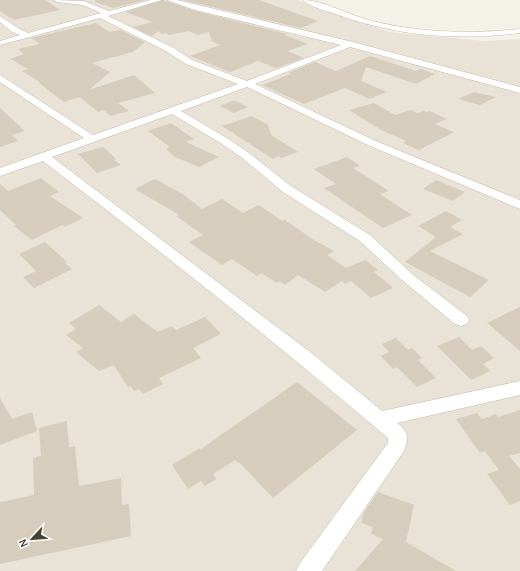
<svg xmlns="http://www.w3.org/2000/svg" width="520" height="571" font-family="'Alegreya Sans',sans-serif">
<rect width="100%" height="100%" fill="#f4f1e8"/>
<!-- residential -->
<path fill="#e8e3d6" d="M 0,0 L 298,0 L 388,32 L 485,41 L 520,39 L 520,571 L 0,571 Z"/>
<!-- building -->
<g fill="#d6cdbd">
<path d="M 0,0 L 46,0 L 60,10 L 14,20 L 0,11 Z"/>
<path d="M 95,0 L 145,0 L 114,8 L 95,2 Z"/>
<path d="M 163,0 L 195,11 L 287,34 L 285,35 L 308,44 L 287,51 L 304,58 L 276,68 L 258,61 L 230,72 L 190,56 L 220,45 L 212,41 L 209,32 L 197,35 L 189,31 L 169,35 L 166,33 L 162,34 L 158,31 L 152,36 L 133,27 L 153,22 L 125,12 Z"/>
<path d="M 183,0 L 259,0 L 318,21 L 301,28 Z"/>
<path d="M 96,23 L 109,32 L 120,30 L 145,42 L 133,52 L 92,63 L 110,72 L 89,90 L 134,75 L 155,93 L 118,103 L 129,111 L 111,116 L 103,110 L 98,112 L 80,97 L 64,102 L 39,83 L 40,82 L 22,71 L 28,69 L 10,59 L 24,54 L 18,49 L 40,44 L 31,38 Z"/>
<path d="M 370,56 L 416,71 L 420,69 L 435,74 L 416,84 L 366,67 L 361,81 L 387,92 L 369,99 L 345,88 L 304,104 L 262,85 L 291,74 L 288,73 L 315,62 L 336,71 Z"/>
<path d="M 474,92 L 496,97 L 480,105 L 458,99 Z"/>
<path d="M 234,100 L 248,107 L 234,113 L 220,106 Z"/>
<path d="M 374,103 L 395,115 L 411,110 L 418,113 L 423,111 L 427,112 L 430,111 L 447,119 L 435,124 L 454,132 L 419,150 L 403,143 L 406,141 L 381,130 L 349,110 Z"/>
<path d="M 0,108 L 25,131 L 12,135 L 18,141 L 0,147 Z"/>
<path d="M 252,116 L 268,125 L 271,135 L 298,152 L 281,158 L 279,156 L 273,159 L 222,126 Z"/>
<path d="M 171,123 L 194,139 L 186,142 L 219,157 L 199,167 L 175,157 L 166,149 L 170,147 L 148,131 Z"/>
<path d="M 103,147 L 116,159 L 114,160 L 121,165 L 97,173 L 78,154 Z"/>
<path d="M 347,157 L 360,166 L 353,168 L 389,191 L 380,194 L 412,215 L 383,228 L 324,188 L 336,184 L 314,169 Z"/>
<path d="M 41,178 L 59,192 L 50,196 L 83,218 L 65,227 L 62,225 L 32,240 L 14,226 L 16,225 L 0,210 L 0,184 L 8,191 Z"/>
<path d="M 155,179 L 184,195 L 202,209 L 222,199 L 243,213 L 259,205 L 282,221 L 285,220 L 314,240 L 334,251 L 327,255 L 346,268 L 365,260 L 378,270 L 374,272 L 393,288 L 371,298 L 351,281 L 345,284 L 342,281 L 325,292 L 298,275 L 285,285 L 279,281 L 277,283 L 261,273 L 257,276 L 232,259 L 222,265 L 189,242 L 203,235 L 176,216 L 179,215 L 135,189 Z"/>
<path d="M 436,180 L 465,192 L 453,201 L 423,189 Z"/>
<path d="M 446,211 L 462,220 L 450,227 L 463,234 L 430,251 L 489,280 L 470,297 L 405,262 L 436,237 L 418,226 Z"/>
<path d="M 45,242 L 67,262 L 65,263 L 72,269 L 34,288 L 23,277 L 36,271 L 19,254 Z"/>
<path d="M 99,305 L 121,322 L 134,314 L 158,332 L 172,326 L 176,330 L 205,317 L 221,334 L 193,348 L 201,358 L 159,378 L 163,384 L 143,394 L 139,389 L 134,391 L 131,386 L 128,387 L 114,365 L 99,371 L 76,352 L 83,348 L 66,335 L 76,329 L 69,323 Z"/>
<path d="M 520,307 L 520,351 L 487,323 Z"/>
<path d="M 459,337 L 472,350 L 481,346 L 494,358 L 483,364 L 490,371 L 471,380 L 437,346 Z"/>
<path d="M 396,338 L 408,350 L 412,348 L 422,358 L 418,360 L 436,378 L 417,387 L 397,367 L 393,369 L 381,356 L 389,352 L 382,344 Z"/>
<path d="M 297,382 L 357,430 L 273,498 L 239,462 L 238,463 L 235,460 L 213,474 L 216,479 L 205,486 L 201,481 L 188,489 L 172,465 L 200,448 L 201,449 Z"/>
<path d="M 0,398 L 12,419 L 32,412 L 37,431 L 0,445 Z"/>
<path d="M 520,410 L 520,453 L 509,456 L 520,469 L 520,501 L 510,505 L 487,474 L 499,470 L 485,451 L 480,453 L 456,419 L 477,413 L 482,419 L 496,414 L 498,417 Z"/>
<path d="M 67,421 L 69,448 L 75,446 L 79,486 L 121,478 L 122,505 L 129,504 L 131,536 L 0,564 L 0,502 L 34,495 L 33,458 L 41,456 L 39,428 Z"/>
<path d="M 378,492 L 414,505 L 406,542 L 456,571 L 355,571 L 383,539 L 371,534 L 373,527 L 361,523 L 364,512 Z"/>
</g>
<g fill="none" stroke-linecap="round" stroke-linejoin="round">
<defs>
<g id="street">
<path d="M 54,0 L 84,1 L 109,11 L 151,0 L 162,0 L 108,16 L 172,47 L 192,60 L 247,81 L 341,45 L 195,10 L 167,0 L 177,0 L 353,42 L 520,87 L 520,93 L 350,47 L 255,84 L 378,142 L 520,200 L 520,209 L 370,146 L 247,87 L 181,111 L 227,138 L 249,153 L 291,186 L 370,235 L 412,274 L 467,316 L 469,320 L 467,324 L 461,326 L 455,324 L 402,280 L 360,241 L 283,192 L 241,157 L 219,142 L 172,114 L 52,157 L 314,355 L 382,411 L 520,381 L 520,395 L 397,423 C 408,432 410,437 404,451 L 322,571 L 296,571 L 300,563 L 388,443 L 388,438 C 276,342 160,251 43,161 L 0,176 L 0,168 L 84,138 L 0,82 L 0,75 L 93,135 L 238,84 L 186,64 L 166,51 L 100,18 L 0,45 L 0,41 L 20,35 L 12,32 L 0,22 L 0,16 L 18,28 L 28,33 L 101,13 L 83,5 L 57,2 Z"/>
<path d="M 303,0 C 324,0 348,15 369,20 C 418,33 470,34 520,29 L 520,33 C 456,41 393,36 333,13 C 324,10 310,7 303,0 Z"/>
</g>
</defs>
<!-- street casing -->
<use href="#street" stroke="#c2bcad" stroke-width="1"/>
<!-- street -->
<use href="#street" fill="#fff" fill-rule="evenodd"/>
</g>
<!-- north arrow -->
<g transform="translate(32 539) rotate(244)" stroke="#ffffff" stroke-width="3" paint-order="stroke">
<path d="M0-3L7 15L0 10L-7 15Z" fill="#474136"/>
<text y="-6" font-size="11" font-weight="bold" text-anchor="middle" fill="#474136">N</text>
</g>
</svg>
